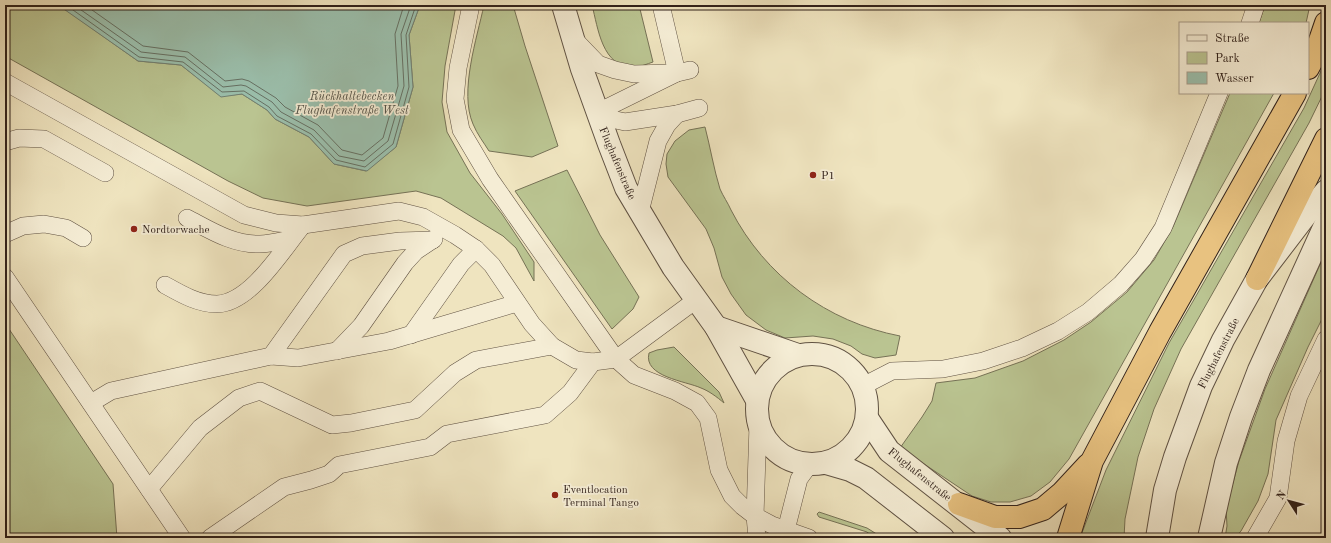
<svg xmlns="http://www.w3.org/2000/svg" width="1331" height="543" font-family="'Old Standard TT',serif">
<rect width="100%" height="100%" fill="#efe4bf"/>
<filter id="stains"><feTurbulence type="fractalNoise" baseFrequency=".005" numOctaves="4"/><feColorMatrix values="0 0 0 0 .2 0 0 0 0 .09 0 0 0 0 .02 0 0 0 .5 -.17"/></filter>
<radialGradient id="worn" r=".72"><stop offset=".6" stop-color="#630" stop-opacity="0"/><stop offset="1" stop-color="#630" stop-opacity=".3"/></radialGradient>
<!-- green -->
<g fill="#bac491" stroke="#767256">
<path d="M 5,5 L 59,5 L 138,61 L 181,65 L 221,96 L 242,94 L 267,110 L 275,119 L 309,137 L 334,164 L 366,171 L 396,147 L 413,87 L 409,35 L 420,5 L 456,5 L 445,66 L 442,102 L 447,132 L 470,173 L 502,214 L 534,262 L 534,281 L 516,248 L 503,236 L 441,198 L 416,191 L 307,206 L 263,198 L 228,181 L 5,56 Z"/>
<path d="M 484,5 L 513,5 L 525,46 L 558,146 L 532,157 L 489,151 C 484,143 477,134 473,124 C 459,92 477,38 484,5 Z"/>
<path d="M 592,5 L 639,5 L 653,62 C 647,64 640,67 634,67 C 602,68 598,28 592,5 Z"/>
<path d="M 1265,5 L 1310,5 L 1306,23 L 1259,23 Z"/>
<path d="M 1326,60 L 1326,88 L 1309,123 L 1181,349 L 1154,409 L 1138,457 L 1125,519 L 1124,538 L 1080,538 L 1106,470 L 1169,343 L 1304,108 Z"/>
<path d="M 1230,93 L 1274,93 L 1069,459 L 1050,482 L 1031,496 L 1010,502 L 991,502 L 972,496 L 900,448 L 922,417 L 932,401 L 936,383 L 975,378 L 1023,361 L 1064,340 L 1091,322 L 1127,292 L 1154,260 L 1173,227 Z"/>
<path d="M 705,127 C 710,146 714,170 720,189 C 723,196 728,203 731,210 C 765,276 827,322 900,336 L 896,355 L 875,358 L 862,354 L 851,346 L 833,339 L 813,336 L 785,338 L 766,330 L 746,315 L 731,294 L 722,277 L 714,248 L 706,229 L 668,177 L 666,164 L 667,154 L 675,141 L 689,130 Z"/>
<path d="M 567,170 L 600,235 L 639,297 L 633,309 L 612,329 L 515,191 Z"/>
<path d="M 1326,251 L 1326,311 L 1308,347 L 1276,420 L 1268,474 L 1258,501 L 1241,531 L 1235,538 L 1225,538 L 1227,526 L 1226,508 L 1239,461 L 1265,389 Z"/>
<path d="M 5,323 L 113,484 L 117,538 L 5,538 Z"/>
<path d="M 674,347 L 719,392 L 724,403 C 717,397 709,391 701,388 C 686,381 643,377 649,353 L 657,350 Z"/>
<path d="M 819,512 L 867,528 L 883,538 L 874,538 L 867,532 L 819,517 L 817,514 Z"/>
</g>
<!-- water -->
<path fill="#9bbfac" stroke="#718072" d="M 58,5 L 420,5 L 409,35 L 413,87 L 396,147 L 367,171 L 334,164 L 309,137 L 275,119 L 267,110 L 242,94 L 221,97 L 181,65 L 138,61 Z"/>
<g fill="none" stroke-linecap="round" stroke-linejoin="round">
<!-- shore -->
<g stroke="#667063" stroke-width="1">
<path d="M 66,5 L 139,57 L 183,62 L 222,92 L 244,91 L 269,107 L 277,116 L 311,134 L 336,160 L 365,167 L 393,144 L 409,87 L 406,35 L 416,5"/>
<path d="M 74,5 L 141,52 L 185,57 L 223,87 L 241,85 L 246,86 L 272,102 L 281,112 L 314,130 L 339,156 L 364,161 L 388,141 L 404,86 L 401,34 L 411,5"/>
<path d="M 85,5 L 143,46 L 188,52 L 225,81 L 242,79 L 249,81 L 276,98 L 285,107 L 318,125 L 342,150 L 362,155 L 383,138 L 398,86 L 395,34 L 404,5"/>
</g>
<defs>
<g id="lane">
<path d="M 471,5 L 458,68 L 455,99 L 461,130 L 490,179 L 616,359 L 634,375 L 675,391 L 697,403 L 708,418 L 719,470 L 732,496 L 742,506 L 755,516 L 772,525 L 809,538"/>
<path d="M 661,5 L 677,73"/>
<path d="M 1250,23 L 1256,5"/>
<path d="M 573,38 L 598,64 L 615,70 L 634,74 L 670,73"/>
<path d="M 690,70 L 677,73 L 598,112 L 607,118 L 625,122 L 677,114 L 699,108"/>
<path d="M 5,82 L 244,215 L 276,223 L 303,225 L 399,211 L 423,217 L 455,235 L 476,249 L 492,265 L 532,324 L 552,346 L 576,360 L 593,362 L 616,359 L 696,300"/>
<path d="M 5,142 L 19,138 L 44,139 L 105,173"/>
<path d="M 640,212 L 658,141 L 667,125 L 677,114"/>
<path d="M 187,218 C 210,230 233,245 260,244 C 270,244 281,241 291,239"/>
<path d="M 5,234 L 23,226 L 44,224 L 66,228 L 83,238"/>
<path d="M 5,277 L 182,538"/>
<path d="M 165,285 C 181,294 198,304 217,304 C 251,303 283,249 303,225"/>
<path d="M 411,335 L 461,264 L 476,249"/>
<path d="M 337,351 L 361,326 L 405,263 L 416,251 L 434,239"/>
<path d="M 271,356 L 344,254 L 362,246 L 400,241 L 433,240"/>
<path d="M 863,386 L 892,371 L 943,369 L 983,361 L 1022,348 L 1058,331 L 1088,312 L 1121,284 L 1143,259 L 1163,228 L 1219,93"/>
<path d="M 91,403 L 111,391 L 271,356 L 298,358 L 389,341 L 517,303"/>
<path d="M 149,489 L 200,428 L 239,398 L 260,391 L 332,425 L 351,423 L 415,410 L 455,373 L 476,360 L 552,346"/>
<path d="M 210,538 L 284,487 L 311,480 L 329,474 L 339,465 L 430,447 L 447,434 L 545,415 L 570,393 L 593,362"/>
<path d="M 757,538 L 755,516 L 758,425"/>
<path d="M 786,538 L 786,530 L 799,479 L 810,464"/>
<path d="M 1255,538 L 1278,498 L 1286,441 L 1299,396 L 1326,339"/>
</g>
<g id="street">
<path d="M 563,5 L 582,69 L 609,144 L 626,188 L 673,267 L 716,327 L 757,400"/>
<path d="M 716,327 L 798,355"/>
<circle cx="812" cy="409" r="55"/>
<path d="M 867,418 L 889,451 L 1000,538"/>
<path d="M 826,463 L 850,470 L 866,478 L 943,538"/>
<path d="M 1157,538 L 1165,490 L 1175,457 L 1201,386 L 1223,340 L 1257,279 L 1312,207 L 1326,191"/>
<path d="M 1209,538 L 1226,463 L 1241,417 L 1259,370 L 1326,223"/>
</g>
<g id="highway">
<path d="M 1308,68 L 1315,55 L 1326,23"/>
<path d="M 1257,279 L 1326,139"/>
<path d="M 959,504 L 995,517 L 1019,517 L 1043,509 L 1062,493 L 1088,465"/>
<path d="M 1068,538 L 1092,461 L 1160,332 L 1295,93"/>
</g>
</defs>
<!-- lane casing -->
<use href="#lane" stroke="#605243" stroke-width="18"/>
<!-- street casing -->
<use href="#street" stroke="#605243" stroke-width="24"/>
<!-- highway casing -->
<use href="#highway" stroke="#31211a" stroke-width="24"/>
<!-- lane -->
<use href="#lane" stroke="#f5edd5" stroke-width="17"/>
<!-- street -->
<use href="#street" stroke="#f5edd5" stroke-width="22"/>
<!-- highway -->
<use href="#highway" stroke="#e8c280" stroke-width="22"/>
</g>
<!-- markers -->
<g fill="#8f2418" stroke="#f5edd5" stroke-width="1.5">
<circle cx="813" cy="175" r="4"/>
<circle cx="134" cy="229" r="4"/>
<circle cx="555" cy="495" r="4"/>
</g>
<g text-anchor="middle" stroke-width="3.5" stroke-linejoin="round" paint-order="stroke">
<!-- street labels -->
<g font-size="11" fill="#31211a" stroke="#f5edd5">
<text transform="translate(618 163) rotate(67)" y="4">Flughafenstraße</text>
<text transform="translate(1218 353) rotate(-63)" y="4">Flughafenstraße</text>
<text transform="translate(920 474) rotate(39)" y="4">Flughafenstraße</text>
</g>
<!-- poi labels -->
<g font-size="11" fill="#31211a" stroke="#f5edd5" text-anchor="start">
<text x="821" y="179">P1</text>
<text x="142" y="233">Nordtorwache</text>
<text x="563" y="493">Eventlocation<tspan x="563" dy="13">Terminal Tango</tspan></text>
</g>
<!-- water labels -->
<g font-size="12" font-style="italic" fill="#515046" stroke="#f5edd5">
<text x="352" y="100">Rückhaltebecken<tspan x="352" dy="14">Flughafenstraße West</tspan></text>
</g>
</g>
<!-- margin -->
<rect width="1331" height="543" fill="none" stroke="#efe4bf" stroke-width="20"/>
<rect x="6" y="6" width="1319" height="531" fill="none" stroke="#31211a" stroke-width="2"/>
<rect x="10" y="10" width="1311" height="523" fill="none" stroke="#31211a"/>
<!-- legend -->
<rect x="1179" y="22" width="130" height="72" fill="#f5edd5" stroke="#a79b8a"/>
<rect x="1187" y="35" width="20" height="6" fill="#f5edd5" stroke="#a79b8a"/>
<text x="1215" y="42" font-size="12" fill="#31211a">Straße</text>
<rect x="1187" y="52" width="20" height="12" fill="#bac491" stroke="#a79b8a"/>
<text x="1215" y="62" font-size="12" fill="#31211a">Park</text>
<rect x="1187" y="72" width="20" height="12" fill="#9bbfac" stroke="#a79b8a"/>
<text x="1215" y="82" font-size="12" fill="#31211a">Wasser</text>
<!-- north arrow -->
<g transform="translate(1289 501) rotate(306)" stroke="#f5edd5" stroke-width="3" paint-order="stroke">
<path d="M0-3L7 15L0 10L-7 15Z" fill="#31211a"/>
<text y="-6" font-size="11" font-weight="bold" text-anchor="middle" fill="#31211a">N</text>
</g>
<rect width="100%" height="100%" filter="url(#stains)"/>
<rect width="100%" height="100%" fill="url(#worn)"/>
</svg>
